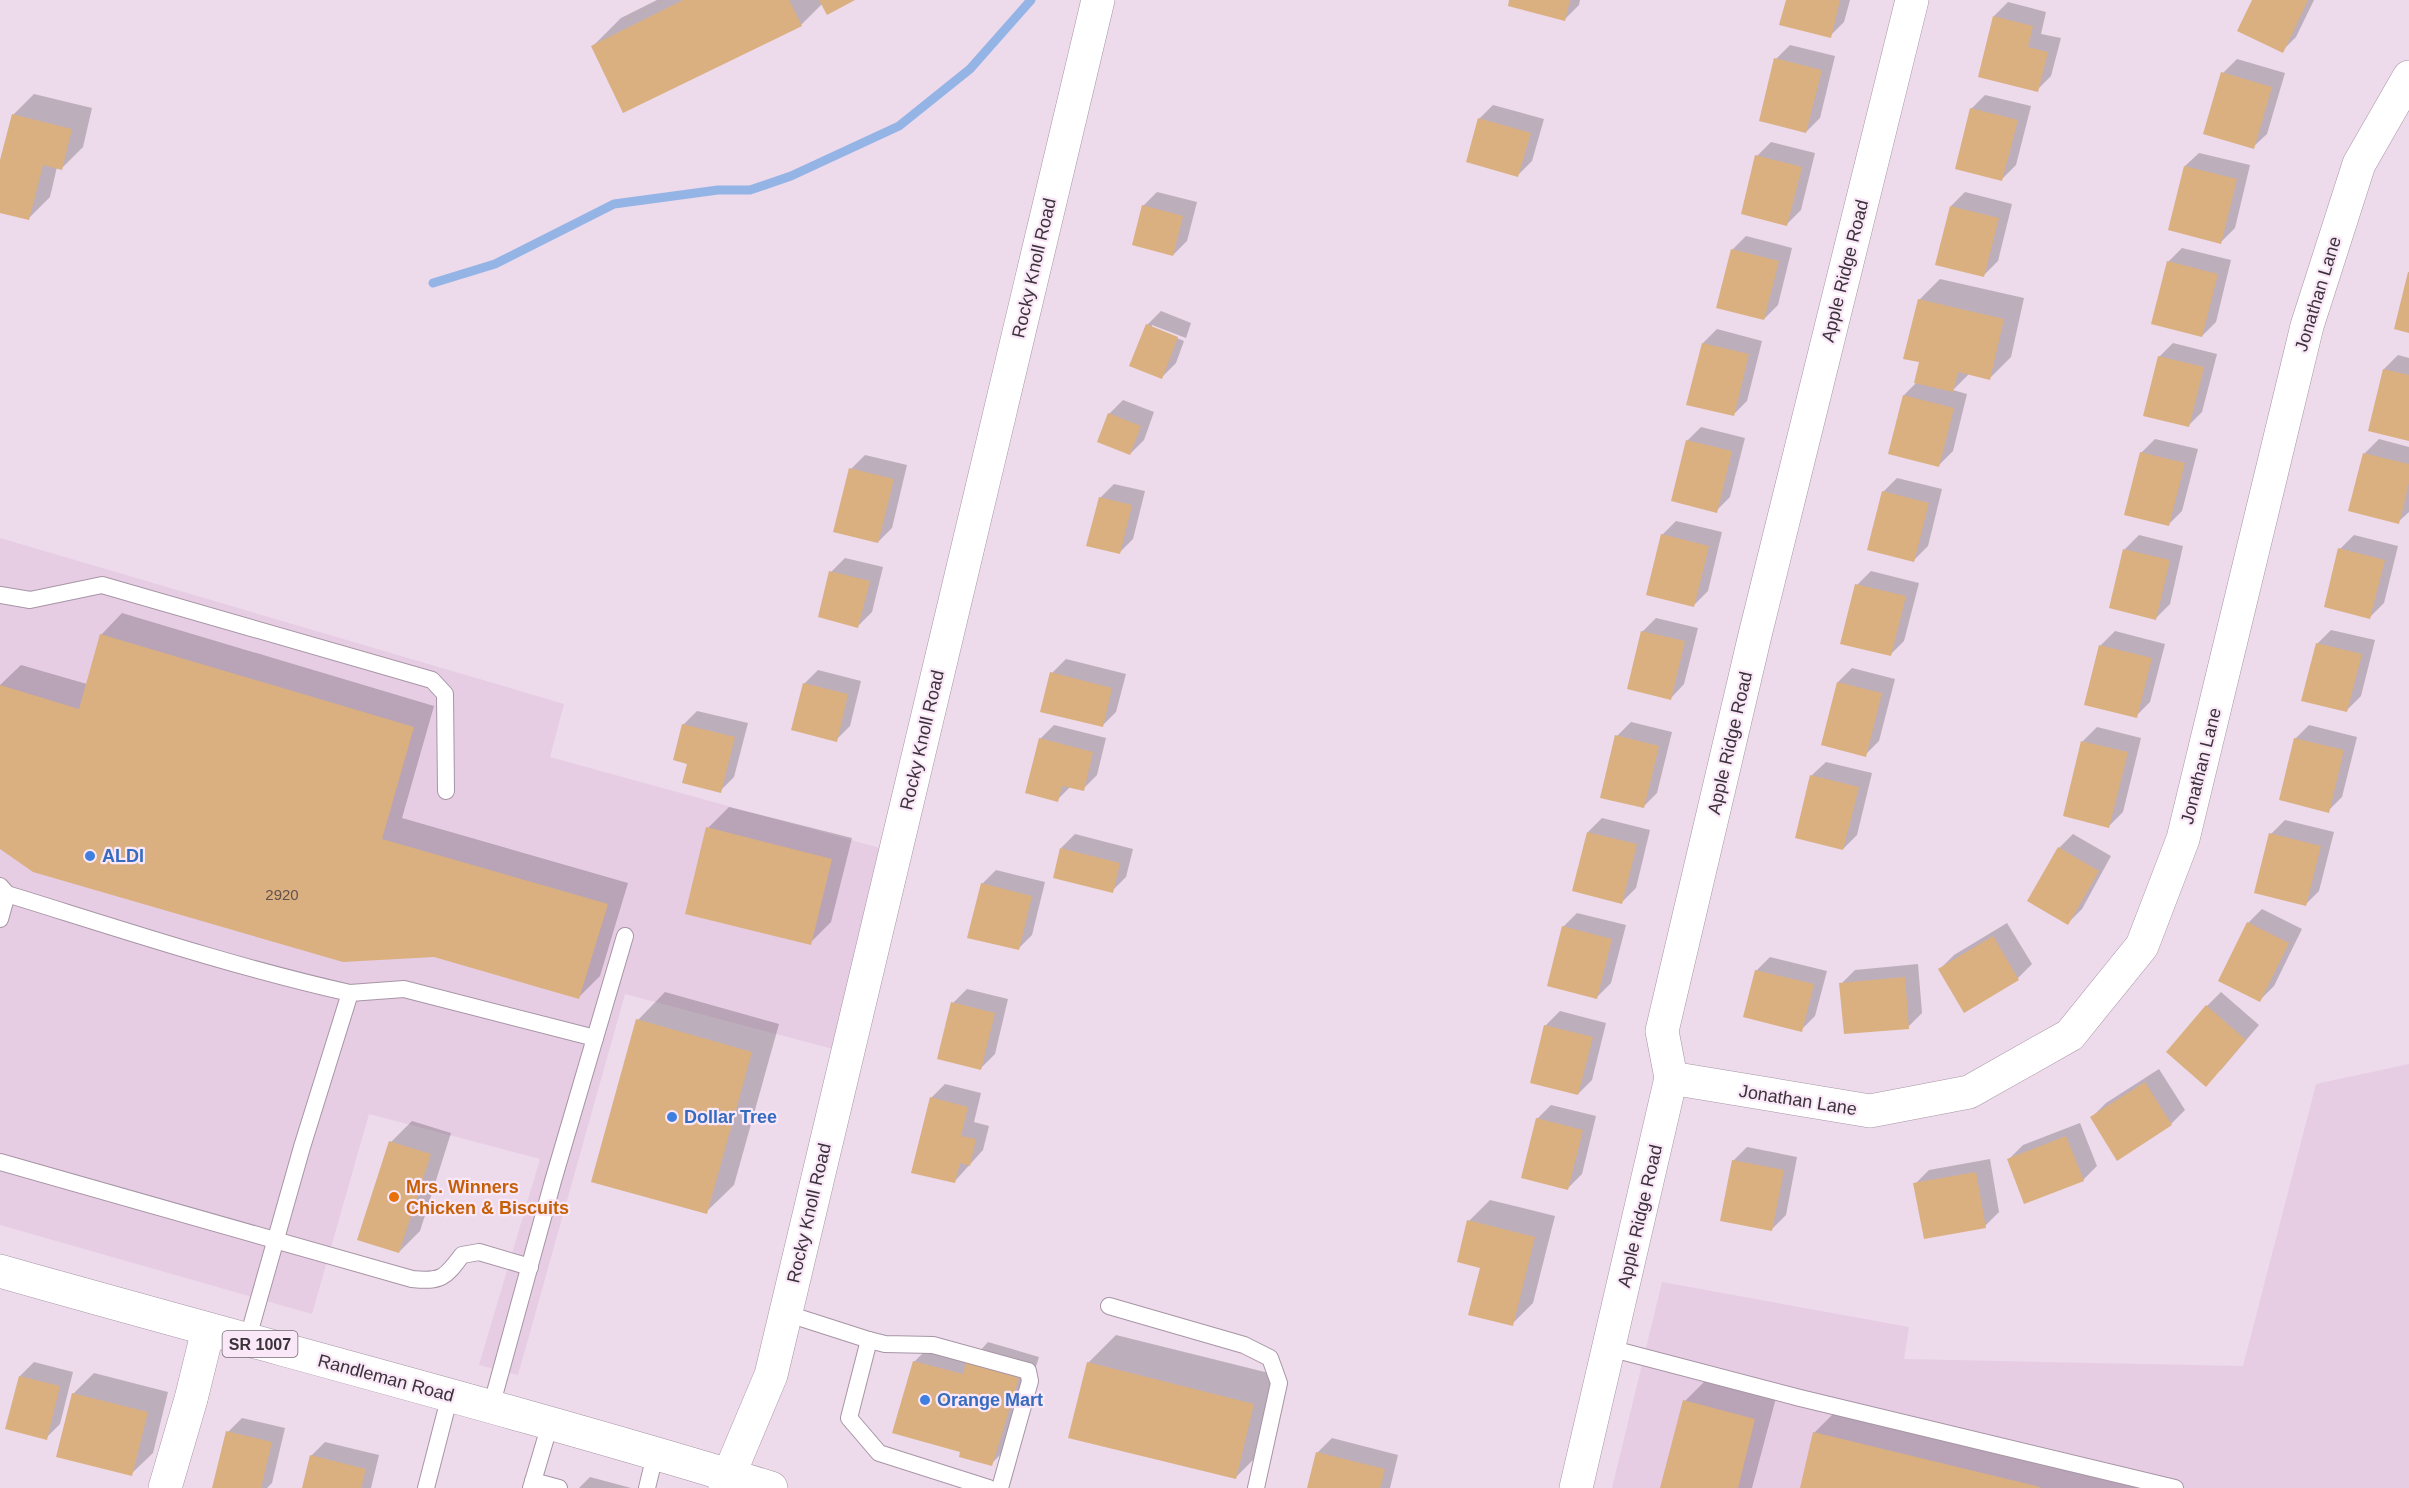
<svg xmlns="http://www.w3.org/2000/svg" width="2409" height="1488" font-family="Helvetica,sans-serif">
<rect width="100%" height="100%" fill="#eddaeb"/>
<!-- built -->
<g fill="#e6cde4">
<path d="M 0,538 L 564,704 L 550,757 L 880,848 L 833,1049 L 625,994 L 518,1375 L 479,1365 L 540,1159 L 369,1114 L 312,1314 L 0,1225 Z"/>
<path d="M 2409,1064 L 2409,1488 L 1612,1488 L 1662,1282 L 1909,1327 L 1904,1359 L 2243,1366 L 2316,1084 Z"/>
</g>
<!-- shadow -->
<g fill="#0003">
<path d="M 657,0 L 852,0 L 823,3 L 801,25 L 593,46 L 621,18 Z"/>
<path d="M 1511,0 L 1580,0 L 1579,5 L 1565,19 Z"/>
<path d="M 1787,0 L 1850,0 L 1844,22 L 1830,36 Z"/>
<path d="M 2254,0 L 2314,0 L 2296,37 L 2282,51 Z"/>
<path d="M 2008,2 L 2046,12 L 2041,34 L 2061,38 L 2051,76 L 2037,90 L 1994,16 Z"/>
<path d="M 1790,45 L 1835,56 L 1820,118 L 1806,132 L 1776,59 Z"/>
<path d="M 2237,59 L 2285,73 L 2267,134 L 2253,147 L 2223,73 Z"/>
<path d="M 34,94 L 92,108 L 83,147 L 62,168 L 57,167 L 50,197 L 29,218 L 0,211 L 0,167 L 13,115 Z"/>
<path d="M 1985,95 L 2031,106 L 2016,165 L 2002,179 L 1971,109 Z"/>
<path d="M 1493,105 L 1544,119 L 1532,161 L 1518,175 L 1479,119 Z"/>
<path d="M 1771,142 L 1815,153 L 1801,210 L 1787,224 L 1757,156 Z"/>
<path d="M 2199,153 L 2250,165 L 2235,228 L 2221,242 L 2185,166 Z"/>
<path d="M 1157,192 L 1197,202 L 1187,241 L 1173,255 L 1143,206 Z"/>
<path d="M 1965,192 L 2012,204 L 1998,261 L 1984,275 L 1951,206 Z"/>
<path d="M 1746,236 L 1792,248 L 1778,305 L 1764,319 L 1732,250 Z"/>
<path d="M 2182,248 L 2231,260 L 2216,322 L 2202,336 L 2168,262 Z"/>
<path d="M 1940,279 L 2024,298 L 2011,357 L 1990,378 L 1970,373 L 1953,390 L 1967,394 L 1953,451 L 1939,465 L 1904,395 L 1918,381 L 1921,361 L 1919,300 Z"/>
<path d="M 1161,311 L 1191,323 L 1186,338 L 1152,325 L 1152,328 L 1184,341 L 1176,363 L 1162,377 L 1147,325 Z"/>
<path d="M 1717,329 L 1762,341 L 1747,401 L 1733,415 L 1703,343 Z"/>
<path d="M 2173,343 L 2217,354 L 2202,412 L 2188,426 L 2159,357 Z"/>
<path d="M 2398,355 L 2409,358 L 2409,439 L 2384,369 Z"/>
<path d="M 1123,400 L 1154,412 L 1144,440 L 1130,454 L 1109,414 Z"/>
<path d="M 1701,427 L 1745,438 L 1730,497 L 1716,511 L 1687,441 Z"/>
<path d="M 2155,439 L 2198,449 L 2182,511 L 2168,525 L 2141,453 Z"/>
<path d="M 2379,439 L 2409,447 L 2409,512 L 2398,522 L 2350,510 L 2365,453 Z"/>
<path d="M 865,455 L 907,465 L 892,528 L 878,542 L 851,469 Z"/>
<path d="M 1897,478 L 1942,489 L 1928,546 L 1914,560 L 1883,492 Z"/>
<path d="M 1114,484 L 1145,491 L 1133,539 L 1119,553 L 1100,498 Z"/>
<path d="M 1676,521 L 1722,532 L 1708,591 L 1694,605 L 1662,535 Z"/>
<path d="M 2139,535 L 2183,546 L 2170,604 L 2156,618 L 2110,607 L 2125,549 Z"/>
<path d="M 2354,535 L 2398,546 L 2384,603 L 2370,617 L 2340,549 Z"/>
<path d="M 845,558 L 883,567 L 872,612 L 858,626 L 831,572 Z"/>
<path d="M 1871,571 L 1919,583 L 1904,641 L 1890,655 L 1857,585 Z"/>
<path d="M 122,613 L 434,706 L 402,818 L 628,883 L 600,976 L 579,997 L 434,956 L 0,848 L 0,685 L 21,665 L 87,684 L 101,635 Z"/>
<path d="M 1656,618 L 1698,628 L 1684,684 L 1671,698 L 1642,632 Z"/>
<path d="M 2331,630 L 2375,640 L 2361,696 L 2347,710 L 2317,644 Z"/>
<path d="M 2115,631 L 2165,644 L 2150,702 L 2136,716 L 2086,704 L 2101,645 Z"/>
<path d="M 1066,659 L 1126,674 L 1116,712 L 1102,726 L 1052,673 Z"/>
<path d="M 1852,668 L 1895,679 L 1879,741 L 1865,755 L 1838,682 Z"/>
<path d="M 818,670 L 861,681 L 850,726 L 836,740 L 804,684 Z"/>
<path d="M 697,711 L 748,723 L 734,777 L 720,791 L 689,763 L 683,725 Z"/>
<path d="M 1631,722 L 1672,732 L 1657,793 L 1643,807 L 1617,736 Z"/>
<path d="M 1054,725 L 1106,738 L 1097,775 L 1083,789 L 1071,786 L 1057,800 L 1040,739 Z"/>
<path d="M 2309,725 L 2357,737 L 2342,797 L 2328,811 L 2295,739 Z"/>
<path d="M 2097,727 L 2141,738 L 2123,812 L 2109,826 L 2064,815 L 2083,741 Z"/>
<path d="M 1826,762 L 1872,773 L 1857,835 L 1843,849 L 1812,775 Z"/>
<path d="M 729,807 L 852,838 L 831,922 L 810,943 L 708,828 Z"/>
<path d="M 1602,818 L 1650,830 L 1636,888 L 1622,902 L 1588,832 Z"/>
<path d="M 2285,820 L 2334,832 L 2319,891 L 2305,905 L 2271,834 Z"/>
<path d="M 1075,834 L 1133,849 L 1126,877 L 1112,891 L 1061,848 Z"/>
<path d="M 2073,834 L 2111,856 L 2082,909 L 2068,923 L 2059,848 Z"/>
<path d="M 996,870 L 1045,882 L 1032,935 L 1018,949 L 982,884 Z"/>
<path d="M 2262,909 L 2302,929 L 2274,986 L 2260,1000 L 2248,923 Z"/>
<path d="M 1577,913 L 1626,925 L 1611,983 L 1597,997 L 1563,927 Z"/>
<path d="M 2007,923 L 2032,964 L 2018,978 L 1965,1011 L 1940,969 L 1954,955 Z"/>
<path d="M 1770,957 L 1827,971 L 1815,1016 L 1801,1030 L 1756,971 Z"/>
<path d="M 1918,964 L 1922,1013 L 1908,1027 L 1841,984 L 1855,970 Z"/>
<path d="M 967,989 L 1008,999 L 995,1054 L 981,1068 L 953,1003 Z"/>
<path d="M 665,992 L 779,1024 L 734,1185 L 706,1212 L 638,1020 Z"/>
<path d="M 2221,992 L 2259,1025 L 2220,1071 L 2207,1006 Z"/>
<path d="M 1560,1011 L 1606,1023 L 1592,1080 L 1578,1094 L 1532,1082 L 1546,1025 Z"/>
<path d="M 2159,1069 L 2185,1110 L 2171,1124 L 2092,1117 L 2106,1103 Z"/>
<path d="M 945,1084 L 981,1093 L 974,1122 L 989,1126 L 983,1150 L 954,1182 L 931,1098 Z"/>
<path d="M 1551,1105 L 1596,1116 L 1582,1174 L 1568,1188 L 1537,1119 Z"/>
<path d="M 412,1121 L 451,1133 L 420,1231 L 399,1252 L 391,1142 Z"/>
<path d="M 2080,1123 L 2097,1166 L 2083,1180 L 2009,1159 L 2023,1145 Z"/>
<path d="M 1747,1147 L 1797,1157 L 1786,1215 L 1772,1229 L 1733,1161 Z"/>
<path d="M 1990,1159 L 1999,1212 L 1985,1226 L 1915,1184 L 1929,1170 Z"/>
<path d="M 1490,1200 L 1555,1216 L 1533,1303 L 1512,1324 L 1481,1266 L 1469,1221 Z"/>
<path d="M 1116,1335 L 1281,1376 L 1263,1450 L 1235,1478 L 1088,1363 Z"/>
<path d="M 935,1341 L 979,1352 L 988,1342 L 1039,1357 L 1012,1443 L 991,1464 L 962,1451 L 914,1362 Z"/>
<path d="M 34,1362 L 73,1372 L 60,1424 L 46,1438 L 20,1376 Z"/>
<path d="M 94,1373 L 168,1392 L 153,1453 L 131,1474 L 73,1394 Z"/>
<path d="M 1706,1380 L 1776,1398 L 1752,1488 L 1662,1488 L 1685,1401 Z"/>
<path d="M 1835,1412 L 2150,1488 L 1801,1488 L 1814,1433 Z"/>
<path d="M 242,1418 L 285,1428 L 272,1483 L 267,1488 L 220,1488 L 228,1432 Z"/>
<path d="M 1332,1438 L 1398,1455 L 1390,1488 L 1309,1488 L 1318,1452 Z"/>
<path d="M 325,1442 L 379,1455 L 371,1488 L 303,1488 L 311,1456 Z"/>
<path d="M 590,1477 L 631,1488 L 579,1488 Z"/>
</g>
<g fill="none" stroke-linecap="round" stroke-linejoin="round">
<!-- stream -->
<path stroke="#95b4e6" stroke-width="9" d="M 433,283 L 495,264 L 614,204 L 718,190 L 750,190 L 791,176 L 899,126 L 970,69 L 1031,0"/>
</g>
<!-- building -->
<g fill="#dab081">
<path d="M 683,0 L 789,0 L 802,26 L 623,113 L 591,46 Z"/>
<path d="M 819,0 L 855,0 L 827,15 Z"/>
<path d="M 1509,0 L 1570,0 L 1565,21 L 1508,6 Z"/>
<path d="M 1786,0 L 1840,0 L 1831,38 L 1779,25 Z"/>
<path d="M 2252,0 L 2308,0 L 2283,53 L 2237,31 Z"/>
<path d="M 1993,16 L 2033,26 L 2028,47 L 2048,52 L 2038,92 L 1978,77 Z"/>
<path d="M 1774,58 L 1822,70 L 1806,133 L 1759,121 Z"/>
<path d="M 2221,72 L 2272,87 L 2254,149 L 2203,134 Z"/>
<path d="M 1970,108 L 2018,120 L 2002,181 L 1955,169 Z"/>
<path d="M 12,114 L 72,129 L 62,170 L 43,165 L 29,220 L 0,213 L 0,160 Z"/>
<path d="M 1478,118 L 1531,133 L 1518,177 L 1466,162 Z"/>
<path d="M 1755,155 L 1802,167 L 1787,226 L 1741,214 Z"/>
<path d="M 2184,166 L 2237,179 L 2221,244 L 2168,230 Z"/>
<path d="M 1142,205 L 1183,216 L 1173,256 L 1132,245 Z"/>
<path d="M 1950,206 L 1999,218 L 1984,277 L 1935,265 Z"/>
<path d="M 1731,249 L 1779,261 L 1764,320 L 1716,308 Z"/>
<path d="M 2167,261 L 2218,274 L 2202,337 L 2151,324 Z"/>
<path d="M 2408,272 L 2409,272 L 2409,333 L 2394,329 Z"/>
<path d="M 1918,299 L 2004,319 L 1990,380 L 1958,372 L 1953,392 L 1914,383 L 1919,362 L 1903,359 Z"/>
<path d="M 1146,324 L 1178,337 L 1162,379 L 1129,366 Z"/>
<path d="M 1702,343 L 1749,354 L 1734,416 L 1686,405 Z"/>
<path d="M 2158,356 L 2204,367 L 2189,427 L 2143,416 Z"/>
<path d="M 2383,369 L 2409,375 L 2409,441 L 2368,431 Z"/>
<path d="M 1903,395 L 1954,408 L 1939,467 L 1888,454 Z"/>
<path d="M 1108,413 L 1141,426 L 1130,455 L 1097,442 Z"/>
<path d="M 1686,440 L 1732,451 L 1717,513 L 1671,501 Z"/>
<path d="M 2140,452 L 2185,463 L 2169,526 L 2124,515 Z"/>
<path d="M 2363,453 L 2409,464 L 2409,483 L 2399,524 L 2348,511 Z"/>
<path d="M 849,468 L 894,479 L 878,543 L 833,532 Z"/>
<path d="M 1882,491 L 1929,503 L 1914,562 L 1867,550 Z"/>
<path d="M 1099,497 L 1132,505 L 1120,554 L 1086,546 Z"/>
<path d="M 1661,534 L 1709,546 L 1694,607 L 1646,595 Z"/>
<path d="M 2338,548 L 2385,560 L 2370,619 L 2324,607 Z"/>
<path d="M 2123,549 L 2170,560 L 2156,620 L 2109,608 Z"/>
<path d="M 829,571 L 870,581 L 858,628 L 818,617 Z"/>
<path d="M 1855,584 L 1906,596 L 1891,656 L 1840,644 Z"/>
<path d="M 1641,631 L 1685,641 L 1671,700 L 1627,689 Z"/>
<path d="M 100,634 L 414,727 L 382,839 L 608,904 L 579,999 L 434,957 L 343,962 L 33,872 L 0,849 L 0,685 L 79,709 Z"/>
<path d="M 2316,643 L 2362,654 L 2347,712 L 2301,701 Z"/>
<path d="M 2099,645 L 2152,658 L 2137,718 L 2084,705 Z"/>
<path d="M 1050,672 L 1112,688 L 1103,727 L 1040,712 Z"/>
<path d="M 1837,682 L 1882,693 L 1866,757 L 1821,745 Z"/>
<path d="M 803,683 L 848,694 L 837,742 L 791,730 Z"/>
<path d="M 682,724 L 735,737 L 721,793 L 682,783 L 687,764 L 673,760 Z"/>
<path d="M 1615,735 L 1659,746 L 1644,808 L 1600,798 Z"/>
<path d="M 1039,738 L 1093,752 L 1084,791 L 1062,786 L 1058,802 L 1025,793 Z"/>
<path d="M 2294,738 L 2344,750 L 2329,813 L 2279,800 Z"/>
<path d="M 2081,741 L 2128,752 L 2109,828 L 2063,816 Z"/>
<path d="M 1810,775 L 1859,787 L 1843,850 L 1795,838 Z"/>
<path d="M 706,827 L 832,859 L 811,945 L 685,914 Z"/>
<path d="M 1587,832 L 1637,844 L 1622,904 L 1572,891 Z"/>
<path d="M 2269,833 L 2321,846 L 2306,906 L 2254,893 Z"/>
<path d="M 2058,847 L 2099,871 L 2068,925 L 2027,901 Z"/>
<path d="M 1060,848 L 1120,863 L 1113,893 L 1053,878 Z"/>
<path d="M 981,883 L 1032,896 L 1019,950 L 967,938 Z"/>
<path d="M 2247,922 L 2289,943 L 2260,1002 L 2218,981 Z"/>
<path d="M 1562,926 L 1612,939 L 1597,999 L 1547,986 Z"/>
<path d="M 1993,936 L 2019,980 L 1964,1013 L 1938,969 Z"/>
<path d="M 1755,970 L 1814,984 L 1802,1032 L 1743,1017 Z"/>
<path d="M 1905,977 L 1909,1029 L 1844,1034 L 1839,983 Z"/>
<path d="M 951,1002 L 995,1013 L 981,1070 L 937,1059 Z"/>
<path d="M 2206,1005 L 2246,1040 L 2206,1087 L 2166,1052 Z"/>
<path d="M 636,1019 L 752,1052 L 707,1214 L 591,1182 Z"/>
<path d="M 1544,1025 L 1593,1037 L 1578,1095 L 1530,1083 Z"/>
<path d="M 2145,1082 L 2172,1125 L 2117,1161 L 2090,1117 Z"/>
<path d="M 930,1097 L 968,1107 L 961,1136 L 976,1139 L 970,1166 L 960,1163 L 955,1183 L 911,1173 Z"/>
<path d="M 1536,1118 L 1583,1130 L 1568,1190 L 1521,1178 Z"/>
<path d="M 2066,1136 L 2084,1181 L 2024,1204 L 2007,1159 Z"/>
<path d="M 389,1141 L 431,1154 L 399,1253 L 357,1240 Z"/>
<path d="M 1732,1160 L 1784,1170 L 1772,1231 L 1720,1221 Z"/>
<path d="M 1976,1172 L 1986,1228 L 1924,1239 L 1913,1183 Z"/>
<path d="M 1467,1220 L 1535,1237 L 1513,1326 L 1468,1315 L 1480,1268 L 1457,1262 Z"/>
<path d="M 913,1361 L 963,1374 L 966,1362 L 1019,1378 L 992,1466 L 959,1457 L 960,1452 L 892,1433 Z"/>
<path d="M 1087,1362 L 1254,1404 L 1236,1479 L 1068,1438 Z"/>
<path d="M 19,1376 L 60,1386 L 47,1440 L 5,1429 Z"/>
<path d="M 72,1393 L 148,1412 L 132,1476 L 56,1457 Z"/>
<path d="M 1683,1400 L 1755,1419 L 1738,1488 L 1660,1488 Z"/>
<path d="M 226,1431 L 272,1442 L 261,1488 L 212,1488 Z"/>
<path d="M 1813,1432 L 2040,1487 L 2040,1488 L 1800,1488 Z"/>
<path d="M 1316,1452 L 1385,1469 L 1380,1488 L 1307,1488 Z"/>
<path d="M 310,1455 L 366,1469 L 361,1488 L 302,1488 Z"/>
</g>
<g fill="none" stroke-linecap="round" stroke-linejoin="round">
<defs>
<g id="lane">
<path d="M 0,595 L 30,600 L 102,585 L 432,680 L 445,694 L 446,791"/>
<path d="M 0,886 L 7,894 C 120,929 234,967 350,993 L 302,1147 L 247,1341"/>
<path d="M 0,919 L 7,894"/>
<path d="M 350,993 L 404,989 L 595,1038"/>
<path d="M 0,1162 L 412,1279 C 441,1282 445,1278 462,1255 L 479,1252 L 530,1267"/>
<path d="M 1109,1306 L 1244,1345 L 1270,1358 L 1279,1383 L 1256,1488"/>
<path d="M 785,1313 L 869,1340 L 849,1418 L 879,1453 L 989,1488"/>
<path d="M 869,1340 L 885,1344 L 933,1345 L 1028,1371 L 1030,1381 L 1000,1488"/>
<path d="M 1609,1348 L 1800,1398 L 2175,1488"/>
<path d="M 491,1407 L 553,1181 L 625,936"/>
<path d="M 533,1481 L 559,1488"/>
<path d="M 426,1488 L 450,1395"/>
<path d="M 531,1488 L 550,1424"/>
<path d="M 647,1488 L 655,1455"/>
</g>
<g id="street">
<path d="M 1671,1078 L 1870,1111 L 1969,1092 L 2070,1035 L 2142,946 L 2183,839 L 2307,326 L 2359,164 L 2409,77"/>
<path d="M 165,1488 L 191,1399 L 208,1330"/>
<path d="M 725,1488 L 729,1475 L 771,1375 L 1098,0"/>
<path d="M 1576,1488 L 1671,1078 L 1662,1031 L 1755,635 L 1912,0"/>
</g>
<path id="primary" d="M 0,1271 C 257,1344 515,1410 771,1488"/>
</defs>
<!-- lane casing -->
<use href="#lane" stroke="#a795a5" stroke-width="18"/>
<!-- street casing -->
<use href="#street" stroke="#a795a5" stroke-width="34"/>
<!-- primary casing -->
<use href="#primary" stroke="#a795a5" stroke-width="34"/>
<!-- lane -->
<use href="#lane" stroke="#fff" stroke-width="16"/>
<!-- street -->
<use href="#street" stroke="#fff" stroke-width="33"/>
<!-- primary -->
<use href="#primary" stroke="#fff" stroke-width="33"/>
</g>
<!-- markers -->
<g fill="#3f7fe0" stroke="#fae7f8" stroke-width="2">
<circle cx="90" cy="856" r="6"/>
<circle cx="672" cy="1117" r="6"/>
<circle cx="925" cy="1400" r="6"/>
</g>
<circle fill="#e8710a" stroke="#fae7f8" stroke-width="2" cx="394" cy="1197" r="6"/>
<g text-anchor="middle" stroke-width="4.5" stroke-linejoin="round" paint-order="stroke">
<!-- number labels -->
<g font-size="15" fill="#63524c">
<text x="282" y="900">2920</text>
</g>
<!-- shield labels -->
<rect fill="#fae7f8" stroke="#746973" stroke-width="1.5" x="222.5" y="1331" width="75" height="26" rx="4.5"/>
<g font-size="16" font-weight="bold" fill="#3b333a">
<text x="260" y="1350">SR 1007</text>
</g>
<!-- street labels -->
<g font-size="18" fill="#3b333a" stroke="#fae7f8">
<text transform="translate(1034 268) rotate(-77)" y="6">Rocky Knoll Road</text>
<text transform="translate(1845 271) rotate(-76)" y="6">Apple Ridge Road</text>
<text transform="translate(2318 294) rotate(-73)" y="6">Jonathan Lane</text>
<text transform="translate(922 740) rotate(-77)" y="6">Rocky Knoll Road</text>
<text transform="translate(1730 743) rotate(-77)" y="6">Apple Ridge Road</text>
<text transform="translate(2201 766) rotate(-76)" y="6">Jonathan Lane</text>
<text transform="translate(1798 1100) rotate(9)" y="6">Jonathan Lane</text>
<text transform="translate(809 1213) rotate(-77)" y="6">Rocky Knoll Road</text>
<text transform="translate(1640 1216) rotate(-77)" y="6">Apple Ridge Road</text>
<text transform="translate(386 1378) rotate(15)" y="6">Randleman Road</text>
</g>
<!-- shop labels -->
<g font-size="18" font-weight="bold" fill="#366cbe" stroke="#fae7f8" text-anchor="start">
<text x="102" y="862">ALDI</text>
<text x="684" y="1123">Dollar Tree</text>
<text x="937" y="1406">Orange Mart</text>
</g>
<!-- food labels -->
<g font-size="18" font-weight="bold" fill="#c56008" stroke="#fae7f8" text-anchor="start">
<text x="406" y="1193">Mrs. Winners<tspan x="406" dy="21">Chicken &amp; Biscuits</tspan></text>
</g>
</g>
</svg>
